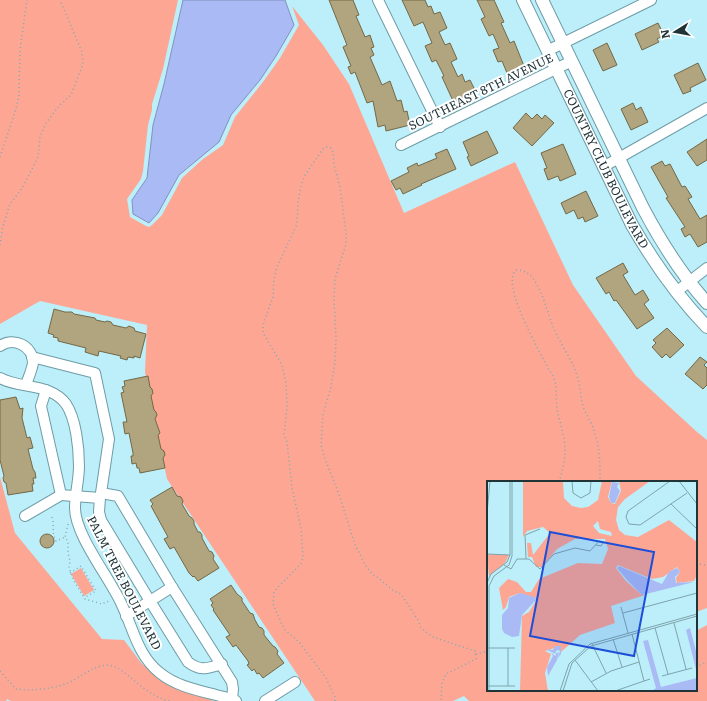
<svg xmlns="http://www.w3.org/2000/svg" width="707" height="701" font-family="Literata,serif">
<rect width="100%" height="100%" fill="#bdeffa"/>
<!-- green -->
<g fill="#fda694">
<path d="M 0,0 L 178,0 L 163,69 L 152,104 L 152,110 L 148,125 L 143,171 L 141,179 L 127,199 L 130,217 L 146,226 L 149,227 L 152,225 L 162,215 L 182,178 L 203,159 L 223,145 L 235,117 L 263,82 L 280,58 L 299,25 L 292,6 L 323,45 L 349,84 L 404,213 L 515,162 L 573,285 L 636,376 L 697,432 L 707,440 L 707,608 L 696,612 L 696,482 L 488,482 L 488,690 L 696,690 L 696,631 L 707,625 L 707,701 L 469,701 L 464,696 L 453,701 L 315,701 L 167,479 L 145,372 L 147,325 L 40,301 L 0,324 Z"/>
<path d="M 0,477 L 15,533 L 102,639 L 124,640 L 142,664 L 173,687 L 214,701 L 11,701 L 7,699 L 6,701 L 0,701 Z"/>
<path d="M 81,568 L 94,590 L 84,596 L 71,574 Z"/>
</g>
<!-- water -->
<path fill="#a9baf5" stroke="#8092bc" d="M 183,0 L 285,0 L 294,25 L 276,56 L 260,80 L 231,115 L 219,142 L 179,175 L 158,213 L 149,223 L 133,214 L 132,200 L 147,178 L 153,125 L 164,84 Z"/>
<!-- building -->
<g fill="#b1a580" stroke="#736845">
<path d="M 329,0 L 353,0 L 359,15 L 356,16 L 365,37 L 370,35 L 374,47 L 371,48 L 374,55 L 370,57 L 382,85 L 390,81 L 397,101 L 401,100 L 404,112 L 407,111 L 410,125 L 386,131 L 385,125 L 378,127 L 373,101 L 367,103 L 355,72 L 351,74 L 348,67 L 351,66 L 343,47 L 347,45 Z"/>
<path d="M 402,0 L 425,0 L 428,7 L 431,6 L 434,14 L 440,12 L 447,28 L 439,32 L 445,45 L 450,43 L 457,59 L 451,62 L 458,77 L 462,74 L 465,82 L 470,80 L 476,92 L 454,103 L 442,77 L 444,76 L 436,60 L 432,62 L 425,46 L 432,43 L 423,22 L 414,26 Z"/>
<path d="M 477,0 L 494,0 L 504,22 L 501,23 L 510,43 L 514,41 L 524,66 L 507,73 L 502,61 L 498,62 L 493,50 L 499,48 L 493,34 L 489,36 L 481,19 L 485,17 Z"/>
<path d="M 658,23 L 664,35 L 657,39 L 659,42 L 642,50 L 635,34 Z"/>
<path d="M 607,43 L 617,65 L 603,71 L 593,50 Z"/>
<path d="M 698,63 L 706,80 L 690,88 L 691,91 L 683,94 L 674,75 Z"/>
<path d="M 633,103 L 636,110 L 641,107 L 648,122 L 631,130 L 621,109 Z"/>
<path d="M 526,113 L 532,119 L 537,114 L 542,119 L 545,115 L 554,123 L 532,146 L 513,128 Z"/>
<path d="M 487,131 L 498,153 L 471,166 L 467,157 L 469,156 L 463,142 Z"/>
<path d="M 707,139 L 707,160 L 697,166 L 687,152 Z"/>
<path d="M 563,144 L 576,174 L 560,181 L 558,176 L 548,180 L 544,169 L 547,168 L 541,153 Z"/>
<path d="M 447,149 L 456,169 L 421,184 L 422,185 L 403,194 L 400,188 L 396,190 L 391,181 L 409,172 L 407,168 L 417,163 L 418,166 L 437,158 L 435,154 Z"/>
<path d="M 662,161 L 665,166 L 670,164 L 682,187 L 685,186 L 692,197 L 688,199 L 700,219 L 707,215 L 707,242 L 698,247 L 690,234 L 685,237 L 681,229 L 685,227 L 666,198 L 668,197 L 651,167 Z"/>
<path d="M 586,191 L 598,216 L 585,222 L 583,217 L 578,219 L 574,210 L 566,214 L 561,203 Z"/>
<path d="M 623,263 L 628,272 L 623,275 L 635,295 L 643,290 L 649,300 L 644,304 L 654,318 L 637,329 L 616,300 L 614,301 L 609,292 L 606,294 L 596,278 Z"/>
<path d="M 54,309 L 65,312 L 72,312 L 74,314 L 95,318 L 96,320 L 105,322 L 107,321 L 111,322 L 113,325 L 126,328 L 129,326 L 134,328 L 135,331 L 146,334 L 140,358 L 134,356 L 134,358 L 128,357 L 127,360 L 120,358 L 121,356 L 99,351 L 98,356 L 85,352 L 86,348 L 58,341 L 58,338 L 53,337 L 54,335 L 48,333 Z"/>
<path d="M 667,328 L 684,345 L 670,358 L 666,354 L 662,358 L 652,347 L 656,343 L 653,340 Z"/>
<path d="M 700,357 L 707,362 L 704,365 L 707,368 L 707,385 L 703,389 L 685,374 Z"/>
<path d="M 148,376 L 150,387 L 152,389 L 153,393 L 151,396 L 154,410 L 156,412 L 157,415 L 155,419 L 160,433 L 158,435 L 161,449 L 164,451 L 165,455 L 163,458 L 165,468 L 140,473 L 139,468 L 137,468 L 136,463 L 132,464 L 131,456 L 133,456 L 133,453 L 129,433 L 125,434 L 123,422 L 127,422 L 121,393 L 124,392 L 122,387 L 125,386 L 124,381 Z"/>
<path d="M 16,397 L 20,409 L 23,408 L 22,418 L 27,438 L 30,437 L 33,448 L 28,449 L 33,469 L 35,472 L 36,478 L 33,478 L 34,484 L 32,484 L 33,491 L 8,495 L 6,483 L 4,482 L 3,478 L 4,476 L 0,460 L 0,400 Z"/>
<path d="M 172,487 L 177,496 L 181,497 L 183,501 L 182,504 L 189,516 L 192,518 L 194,521 L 194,524 L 198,532 L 200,532 L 202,535 L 202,538 L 209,551 L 212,552 L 214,556 L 213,559 L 219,568 L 198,581 L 194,576 L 193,577 L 189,573 L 174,547 L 170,549 L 164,539 L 168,537 L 151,506 L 153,504 L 150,500 Z"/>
<circle cx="47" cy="541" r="7"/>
<path d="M 231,585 L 237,594 L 242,598 L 242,601 L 250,613 L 253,614 L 255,620 L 259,627 L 262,628 L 264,631 L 264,635 L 273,646 L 275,647 L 278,651 L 277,654 L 284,663 L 263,678 L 259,673 L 257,674 L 254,669 L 252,671 L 247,665 L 249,664 L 248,661 L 236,645 L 233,647 L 226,637 L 230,635 L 213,610 L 214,609 L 211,605 L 213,603 L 210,599 Z"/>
</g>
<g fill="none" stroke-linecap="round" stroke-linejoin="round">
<defs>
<g id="minor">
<path d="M 378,0 L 440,127"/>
<path d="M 547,51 L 651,0"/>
<path d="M 401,145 L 572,61"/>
<path d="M 603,167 L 707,108"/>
<path d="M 676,292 L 707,268"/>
<path d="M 0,346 C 13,337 33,345 33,363 C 32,370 28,378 26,385"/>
<path d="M 32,357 L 95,373 L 109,439 L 101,493 L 118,496 L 172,587 L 232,682 L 233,689 L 232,699"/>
<path d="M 0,378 C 20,389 51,383 66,404 C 76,419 79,448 79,466 C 79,480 75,494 75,508 C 75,535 109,577 121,603 C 133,627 137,655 160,673 C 176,686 197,690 216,695 C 223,697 230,698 236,701"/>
<path d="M 46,390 L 41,406 L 61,495 L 100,498 L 99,512 L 101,520 L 150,601 L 172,587"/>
<path d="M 25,516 L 61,495"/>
<path d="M 126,616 L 150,601 L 188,662 C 201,672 208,668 222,664"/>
<path d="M 265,701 L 295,682"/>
</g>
<g id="major">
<path id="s1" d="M 523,0 L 632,225 C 654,263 676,295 707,327"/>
<path d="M 542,0 L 643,208 C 661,242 681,274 707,303"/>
</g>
</defs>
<!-- minor casing -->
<use href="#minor" stroke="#6d9ca6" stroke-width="12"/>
<!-- major casing -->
<use href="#major" stroke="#6d9ca6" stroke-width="14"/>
<!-- path -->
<g stroke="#82a9b2" stroke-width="1.5" stroke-dasharray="1 3" stroke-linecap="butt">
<path d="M 0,157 L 16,109 L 19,94 L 20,50 L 27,0"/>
<path d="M 0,245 L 3,226 L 10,204 L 23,187 L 38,157 L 40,137 L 46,123 L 59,106 L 71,95 L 83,64 L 82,52 L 60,0"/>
<path d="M 559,482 C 562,472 565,462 565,451 C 565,437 560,423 557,409 C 555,395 559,381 549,370 C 539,350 507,295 513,275 C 513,273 515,271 516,270 C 523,270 527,272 532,277 C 545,294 547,316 557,335 C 564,350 574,363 578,379 C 581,388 580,397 583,406 C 586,415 593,424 595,434 C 600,448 600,467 600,482"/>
<path d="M 52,517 C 55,526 51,533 56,541 L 65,537"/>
<path d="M 68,524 L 65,537 L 68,542 L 68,553 L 70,561 L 69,568 L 74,581 L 85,599 L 102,604 L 109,601"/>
<path d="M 696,564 L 707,565"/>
<path d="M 70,573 L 81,566 L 96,591 L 84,598"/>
<path d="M 476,654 L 488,651"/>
<path d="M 696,667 L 707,662"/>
<path d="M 0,671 L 16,689 C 32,691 52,689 68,683 C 82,677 96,662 113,666 C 120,668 126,674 131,678 C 143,688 155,698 170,701"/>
<path d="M 335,701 L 335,697 L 326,678 L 299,642 L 284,629 L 273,604 L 274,593 L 277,588 L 298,567 L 302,562 L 303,556 L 301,528 L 292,488 L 287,442 L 284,435 L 287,407 L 286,383 L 282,365 L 263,333 L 263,325 L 273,297 L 274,278 L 277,267 L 297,224 L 298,202 L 301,186 L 305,175 L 323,149 L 327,147 L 331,148 L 333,152 L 334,165 L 340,187 L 346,233 L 346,244 L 335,279 L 334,299 L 336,338 L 335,362 L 331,387 L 323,414 L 322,429 L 321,445 L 325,459 L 339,494 L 354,542 L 365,565 L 373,575 L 377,577 L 394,591 L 401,594 L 418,620 L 421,628 L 433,637 L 475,651 L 476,659 L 446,674 L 442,683 L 441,701"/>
</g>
<!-- minor -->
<use href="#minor" stroke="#fff" stroke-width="10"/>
<!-- major -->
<use href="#major" stroke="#fff" stroke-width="12"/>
</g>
<g text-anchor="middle" stroke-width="4" stroke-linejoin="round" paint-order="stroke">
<!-- street labels -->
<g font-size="12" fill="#203438" stroke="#fff">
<text transform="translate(481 92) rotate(-26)" y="4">SOUTHEAST 8TH AVENUE</text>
<text dy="4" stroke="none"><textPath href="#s1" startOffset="188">COUNTRY CLUB BOULEVARD</textPath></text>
<text transform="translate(124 583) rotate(63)" y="4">PALM TREE BOULEVARD</text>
</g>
</g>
<!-- overview -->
<g transform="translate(487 481)">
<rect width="210" height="210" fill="#bdeffa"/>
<path d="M 36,0 L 76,0 L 77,17 L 85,25 L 94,27 L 101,26 L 111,19 L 115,0 L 125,0 L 121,16 L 124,22 L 128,23 L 134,10 L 132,0 L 163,0 L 138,18 L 131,26 L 129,39 L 132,49 L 138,54 L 151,56 L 182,39 L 210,61 L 209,96 L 207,100 L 190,102 L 189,97 L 193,91 L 190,86 L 176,96 L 165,98 L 131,84 L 129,87 L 139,100 L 155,114 L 158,114 L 124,125 L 128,142 L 93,154 L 74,171 L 74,165 L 58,170 L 64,173 L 58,192 L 61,210 L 33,210 L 35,135 L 42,131 L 50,118 L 33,112 L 22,116 L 19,126 L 16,129 L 12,107 L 21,98 L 30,101 L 39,111 L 44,111 L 52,98 L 91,82 L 115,83 L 121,68 L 118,58 L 88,58 L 70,68 L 55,86 L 49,86 L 45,76 L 41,76 L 40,62 L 44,62 L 46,74 L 63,52 L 56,46 L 40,50 L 36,56 ZM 111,40 L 113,48 L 124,51 L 125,55 L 112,52 L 106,45 ZM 0,73 L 22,74 L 18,82 L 2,95 Z" fill="#fda694" fill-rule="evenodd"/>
<path d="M 125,1 L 132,2 L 130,6 L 133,10 L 128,22 L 124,22 L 122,16 ZM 132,85 L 175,103 L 182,91 L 190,87 L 193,91 L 188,96 L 189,102 L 207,101 L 155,114 L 140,99 L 130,87 ZM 33,112 L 48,116 L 49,119 L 35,134 L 32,155 L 25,156 L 17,152 L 15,148 L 15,134 L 21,127 L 22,117 ZM 203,147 L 210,174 L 210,192 L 199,149 ZM 161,159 L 174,206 L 210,197 L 210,209 L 165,210 L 169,207 L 156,160 ZM 68,165 L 74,165 L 74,173 L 71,177 L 73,170 L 71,169 L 69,170 L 68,173 L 72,171 L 70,179 L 61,195 L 60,186 L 66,175 L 64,171 L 68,175 L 69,174 L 69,173 L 58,168 L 66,169 Z" fill="#a9baf5"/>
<path fill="none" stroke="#7ea4ac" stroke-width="1" d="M 85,0 L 86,12 L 94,17 L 103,12 L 104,0M 183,0 L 141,30 L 139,36 L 142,43 L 153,44 L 200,12M 192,0 L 210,23M 184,23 L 210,48M 0,32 L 3,0M 0,73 L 23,74M 39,78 L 38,54 L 53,48M 17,84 L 24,88 L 30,78 L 42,78 L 53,88 L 67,73 L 88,67 L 103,70 L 112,60 L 116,62 L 114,65 L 109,64M 0,102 L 4,93 L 20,81 L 23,74 L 23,0M 134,126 L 141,152M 136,132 L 210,112M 187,142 L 199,188M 168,147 L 181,193M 145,153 L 157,200M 126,158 L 135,186M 105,163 L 119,192M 0,167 L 28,167M 88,179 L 111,210M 175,195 L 205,187M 104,201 L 124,190 L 152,181M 0,205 L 28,205M 21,205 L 21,167M 2,210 L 2,105 L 7,95 L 22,84 L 25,75 L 25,0M 73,210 L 82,183 L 103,163 L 210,133M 76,210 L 85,182 L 104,165 L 210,135M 128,210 L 163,198"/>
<path fill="#1d4ed8" fill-opacity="0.15" stroke="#1d4ed8" stroke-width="2" d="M 63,51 L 167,71 L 147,175 L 43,155 Z"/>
<rect width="210" height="210" fill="none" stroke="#203438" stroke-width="2"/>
</g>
<!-- north arrow -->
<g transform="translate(675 32) rotate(259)" stroke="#ffffff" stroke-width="3" paint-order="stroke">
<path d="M0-3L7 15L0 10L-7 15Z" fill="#203438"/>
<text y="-6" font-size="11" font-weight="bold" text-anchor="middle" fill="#203438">N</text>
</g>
</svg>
